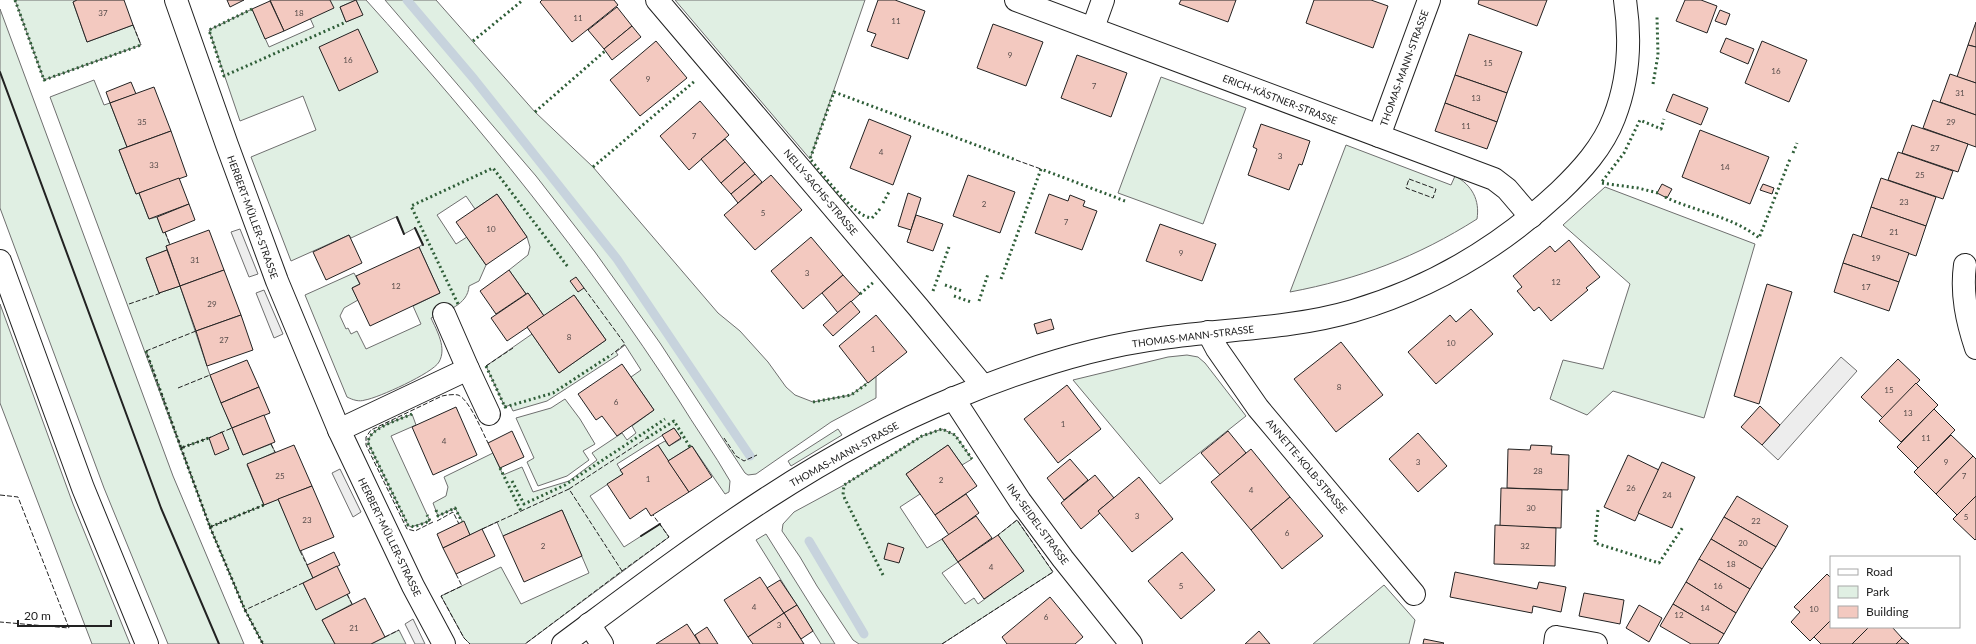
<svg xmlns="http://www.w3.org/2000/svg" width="1976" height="644" font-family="Lato,sans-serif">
<rect width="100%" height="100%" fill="#fff"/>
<!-- green -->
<g fill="#e0efe3" stroke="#6f6f6f" fill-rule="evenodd">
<path d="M 15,0 L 77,0 L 73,2 L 87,42 L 133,25 L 141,45 L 44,80 Z"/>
<path d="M 330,0 L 366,0 C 479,125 586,257 678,399 C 695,427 714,453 730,481 L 729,492 L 725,494 L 692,446 L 668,461 L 658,445 L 665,441 L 669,446 L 681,439 L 674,428 L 617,464 L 623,474 L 590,496 L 624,547 L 660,524 L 669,537 L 525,644 L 470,644 L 464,638 L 441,596 L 501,567 L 521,604 L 589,573 L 562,510 L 503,536 L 497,522 L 470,535 L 455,508 L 438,516 L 433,503 L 446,496 L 448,487 L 444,477 L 493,453 L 503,475 L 522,467 L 533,492 L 569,481 L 597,460 L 592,453 L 622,433 L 627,440 L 636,433 L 632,426 L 654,410 L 631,377 L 641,370 L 625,345 L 616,352 L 618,355 L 547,401 L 513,411 L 510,405 L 505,407 L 486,366 L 532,334 L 559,373 L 606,340 L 574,295 L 544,316 L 528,293 L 526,294 L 509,270 L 528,255 L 530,247 L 527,237 L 497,194 L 475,209 L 466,196 L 437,215 L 456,244 L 467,237 L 486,265 L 479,281 L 469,286 C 468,305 446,311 431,318 C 437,331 447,348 439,362 C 433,373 378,398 365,400 C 359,402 353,400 347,397 L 305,295 L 354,273 L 360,284 L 352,288 L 358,300 L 344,308 L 340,316 L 346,329 L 348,328 L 351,334 L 357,331 L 366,349 L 421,324 L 413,306 L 440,293 L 419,247 L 423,244 L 415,228 L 404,234 L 396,217 L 351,238 L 349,235 L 291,261 L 251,157 L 316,130 L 303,96 L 240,121 L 209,30 L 252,9 L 269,47 L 314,27 L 310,18 ZM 356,0 L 362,15 L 346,22 L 340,7 Z"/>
<path d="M 385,0 L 436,0 L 535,112 L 593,167 L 718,313 L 740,331 L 768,362 L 786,387 L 795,395 L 813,402 L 851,395 L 876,376 L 876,398 L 831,422 L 756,474 L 748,475 L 745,473 L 660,343 L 595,252 L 536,176 Z"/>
<path d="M 675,0 L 865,0 L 810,159 Z"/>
<path d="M 0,9 L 173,476 L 244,644 L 168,644 L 104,488 L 0,208 Z"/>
<path d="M 1161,77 L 1246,108 L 1203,224 L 1118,193 Z"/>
<path d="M 94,80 L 104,105 L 110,103 L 127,147 L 119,150 L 136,194 L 139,193 L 149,219 L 157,217 L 163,232 L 165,232 L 170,245 L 166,246 L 167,250 L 146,258 L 159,293 L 180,286 L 210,375 L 243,455 L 271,444 L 275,452 L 247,465 L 264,505 L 278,499 L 313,578 L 303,583 L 316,609 L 347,594 L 352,604 L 322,620 L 335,644 L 263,644 L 245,610 L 210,527 L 50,97 Z"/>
<path d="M 1346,145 L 1451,185 L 1455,176 C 1472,185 1480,200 1477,219 C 1417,257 1359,279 1290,292 Z"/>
<path d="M 1605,187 L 1755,244 L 1704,418 L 1613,391 L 1587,415 L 1550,399 L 1563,360 L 1603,369 L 1630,284 L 1563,225 Z"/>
<path d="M 0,304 L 73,504 L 130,644 L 92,644 L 0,403 Z"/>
<path d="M 1187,355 L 1198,357 L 1205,363 L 1246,416 L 1160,484 L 1073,380 L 1168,357 Z"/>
<path d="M 565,399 L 580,419 L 595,444 L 583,451 L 589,460 L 567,476 L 538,486 L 527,462 L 534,458 L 516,418 L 551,408 Z"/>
<path d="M 412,414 L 416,425 L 391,436 L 430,521 L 411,527 L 408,525 L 368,443 C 368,428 399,420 412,414 Z"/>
<path d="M 838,429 L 842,435 L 791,466 L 788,461 Z"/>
<path d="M 942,429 L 955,435 L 972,459 L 962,465 L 948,445 L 906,474 L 920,494 L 900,507 L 927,548 L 942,539 L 958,562 L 942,573 L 965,604 L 974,598 L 978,604 L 1023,571 L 998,535 L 1017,520 L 1053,572 L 942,644 L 859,644 L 853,640 L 817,586 L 800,557 L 782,531 L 783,524 L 794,512 L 844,485 L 922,436 Z"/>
<path d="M 766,534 L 835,644 L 821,644 L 756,540 Z"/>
<path d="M 1384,585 L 1415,620 L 1409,644 L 1313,644 Z"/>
<path d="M 399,630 L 406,644 L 371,644 Z"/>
</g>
<!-- parking -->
<g fill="#ededed" stroke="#6f6f6f">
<path d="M 240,229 L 258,274 L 249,277 L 231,232 Z"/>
<path d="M 264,290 L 283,334 L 274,338 L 256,293 Z"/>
<path d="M 1841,357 L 1857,371 L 1778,460 L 1762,445 Z"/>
<path d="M 340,469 L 361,512 L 353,517 L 332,473 Z"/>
<path d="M 413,619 L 425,644 L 415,644 L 405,624 Z"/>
</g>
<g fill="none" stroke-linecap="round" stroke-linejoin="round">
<!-- stream -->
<g stroke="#c7d3dd" stroke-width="9">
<path d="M 407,0 L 474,79 L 617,259 L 750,456"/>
<path d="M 809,541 L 864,634"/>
</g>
</g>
<!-- building -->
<g fill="#f3c9c0" stroke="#222">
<path d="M 77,0 L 124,0 L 133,25 L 87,42 L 73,2 Z"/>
<path d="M 227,0 L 244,0 L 230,7 Z"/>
<path d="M 330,0 L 334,8 L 284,31 L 270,0 Z"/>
<path d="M 356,0 L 363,15 L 346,22 L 340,7 Z"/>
<path d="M 542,0 L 614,0 L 618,5 L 572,42 L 540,2 Z"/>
<path d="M 878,0 L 895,0 L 925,11 L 908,59 L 871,46 L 876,34 L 867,31 Z"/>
<path d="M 1181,0 L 1236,0 L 1228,22 L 1179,4 Z"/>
<path d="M 1314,0 L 1371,0 L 1388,6 L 1373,48 L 1306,23 Z"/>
<path d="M 1479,0 L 1547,0 L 1537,26 L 1478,4 Z"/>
<path d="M 1685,0 L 1701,0 L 1717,6 L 1707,33 L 1676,21 Z"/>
<path d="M 270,1 L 284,31 L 265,39 L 252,9 Z"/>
<path d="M 617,7 L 632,26 L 604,49 L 588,30 Z"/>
<path d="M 1720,10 L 1730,14 L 1726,25 L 1715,21 Z"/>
<path d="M 1976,22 L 1976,47 L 1968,45 Z"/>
<path d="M 993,24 L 1043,42 L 1026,86 L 977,68 Z"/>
<path d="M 632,26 L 641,37 L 612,60 L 604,49 Z"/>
<path d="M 358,29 L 378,72 L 339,91 L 319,47 Z"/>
<path d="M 1469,34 L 1522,52 L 1507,93 L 1455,75 Z"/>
<path d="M 1726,38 L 1754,49 L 1748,64 L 1720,52 Z"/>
<path d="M 656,41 L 687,78 L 640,116 L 610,80 Z"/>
<path d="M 1762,41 L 1807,60 L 1789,102 L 1745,83 Z"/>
<path d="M 1968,45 L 1976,47 L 1976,83 L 1957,77 Z"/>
<path d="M 1077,55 L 1127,73 L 1111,117 L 1061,98 Z"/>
<path d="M 1950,74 L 1976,83 L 1976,115 L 1940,102 Z"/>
<path d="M 1455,75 L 1507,93 L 1497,122 L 1445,103 Z"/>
<path d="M 131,82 L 136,94 L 110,103 L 106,92 Z"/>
<path d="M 154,87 L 171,131 L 127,147 L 110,103 Z"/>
<path d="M 1673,94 L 1708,108 L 1701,125 L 1666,111 Z"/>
<path d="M 1933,100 L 1976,115 L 1976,147 L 1923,128 Z"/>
<path d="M 700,101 L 729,135 L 689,170 L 660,136 Z"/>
<path d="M 1445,103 L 1497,122 L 1487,149 L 1435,131 Z"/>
<path d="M 869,119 L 911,136 L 893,185 L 850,168 Z"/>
<path d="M 1261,124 L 1310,141 L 1302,165 L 1299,164 L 1289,190 L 1248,175 L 1257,149 L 1253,147 Z"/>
<path d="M 1912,125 L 1968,144 L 1958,172 L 1902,153 Z"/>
<path d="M 1700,130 L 1769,157 L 1750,204 L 1682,177 Z"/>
<path d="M 171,131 L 187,176 L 136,194 L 119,150 Z"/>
<path d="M 725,139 L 745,162 L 721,183 L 701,159 Z"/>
<path d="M 1898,152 L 1953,171 L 1943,199 L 1888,180 Z"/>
<path d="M 745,162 L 755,174 L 731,194 L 721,183 Z"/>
<path d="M 755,174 L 762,182 L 738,203 L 731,194 Z"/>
<path d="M 771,175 L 802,210 L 755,250 L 724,215 Z"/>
<path d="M 968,175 L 1015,192 L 1000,233 L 953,216 Z"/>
<path d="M 179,178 L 189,204 L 149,219 L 139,193 Z"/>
<path d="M 1881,178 L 1936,197 L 1926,226 L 1871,207 Z"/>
<path d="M 1662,184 L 1672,189 L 1667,198 L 1657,193 Z"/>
<path d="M 1763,184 L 1774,188 L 1772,194 L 1760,190 Z"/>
<path d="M 908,193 L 921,198 L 911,230 L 898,226 Z"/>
<path d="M 497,194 L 527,237 L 486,265 L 456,222 Z"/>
<path d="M 1049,194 L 1068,201 L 1070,195 L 1085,201 L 1083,206 L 1097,211 L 1082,250 L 1035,233 Z"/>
<path d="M 189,204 L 195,220 L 163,233 L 157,217 Z"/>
<path d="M 1871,207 L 1926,226 L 1916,256 L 1861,237 Z"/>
<path d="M 916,215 L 943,224 L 933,251 L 907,242 Z"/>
<path d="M 1160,224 L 1216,244 L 1202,281 L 1146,261 Z"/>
<path d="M 209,230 L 224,270 L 180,286 L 166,246 Z"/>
<path d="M 1853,234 L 1909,253 L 1899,282 L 1843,263 Z"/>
<path d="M 349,235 L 362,263 L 326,280 L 313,252 Z"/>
<path d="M 811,237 L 843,275 L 803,309 L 771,271 Z"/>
<path d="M 1569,240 L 1600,277 L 1586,288 L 1588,290 L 1551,321 L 1539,307 L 1534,311 L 1517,291 L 1522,287 L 1513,276 L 1550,246 L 1555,252 Z"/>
<path d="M 419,247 L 440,293 L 370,326 L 352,288 L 360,284 L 356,276 Z"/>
<path d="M 167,250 L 180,286 L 159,293 L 146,258 Z"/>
<path d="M 1843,263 L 1899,282 L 1889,311 L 1834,292 Z"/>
<path d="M 224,270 L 241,315 L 196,331 L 180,286 Z"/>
<path d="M 509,270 L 526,294 L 496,314 L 480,291 Z"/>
<path d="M 843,275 L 860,294 L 838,313 L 822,293 Z"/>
<path d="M 576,277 L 584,288 L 578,292 L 570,281 Z"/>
<path d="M 1767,284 L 1792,292 L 1759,404 L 1734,396 Z"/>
<path d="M 528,293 L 544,316 L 507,341 L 491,318 Z"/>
<path d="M 574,295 L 606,340 L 559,373 L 527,327 Z"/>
<path d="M 851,301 L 860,312 L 833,336 L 823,325 Z"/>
<path d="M 1471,309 L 1493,334 L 1436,384 L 1408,352 L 1450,315 L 1456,322 Z"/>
<path d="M 241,315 L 253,350 L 207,366 L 196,331 Z"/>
<path d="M 876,315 L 907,352 L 868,383 L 839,346 Z"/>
<path d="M 1051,319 L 1054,329 L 1037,334 L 1034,324 Z"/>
<path d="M 1341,342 L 1383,395 L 1336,432 L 1294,379 Z"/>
<path d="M 1898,359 L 1920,380 L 1883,418 L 1861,397 Z"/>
<path d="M 247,360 L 259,387 L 221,403 L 210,375 Z"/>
<path d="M 622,364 L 654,410 L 617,436 L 602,416 L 596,420 L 578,394 Z"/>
<path d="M 1916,383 L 1938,405 L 1901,442 L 1879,421 Z"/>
<path d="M 1067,385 L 1101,429 L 1058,463 L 1024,419 Z"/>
<path d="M 259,387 L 270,413 L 232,428 L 221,403 Z"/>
<path d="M 1760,406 L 1780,425 L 1762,445 L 1741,427 Z"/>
<path d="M 456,407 L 477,455 L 433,475 L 412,427 Z"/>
<path d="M 1934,409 L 1955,430 L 1918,468 L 1897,447 Z"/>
<path d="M 264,415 L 275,442 L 243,455 L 232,428 Z"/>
<path d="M 674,428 L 681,438 L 669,446 L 662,435 Z"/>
<path d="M 512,431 L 524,457 L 500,468 L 488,443 Z"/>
<path d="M 1228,431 L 1246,453 L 1220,475 L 1201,453 Z"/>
<path d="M 222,432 L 229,449 L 215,455 L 209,438 Z"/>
<path d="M 1418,433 L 1447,466 L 1418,492 L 1389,459 Z"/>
<path d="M 1951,435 L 1973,456 L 1936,494 L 1914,472 Z"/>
<path d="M 294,445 L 312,486 L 264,505 L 247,464 Z"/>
<path d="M 658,445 L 689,492 L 651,516 L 646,508 L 630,519 L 607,484 L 623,474 L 620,470 Z"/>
<path d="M 948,445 L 977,486 L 935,515 L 906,474 Z"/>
<path d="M 1531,445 L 1552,446 L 1551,454 L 1569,455 L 1568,490 L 1507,488 L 1508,449 L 1530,450 Z"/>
<path d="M 692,446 L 712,477 L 689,492 L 668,461 Z"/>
<path d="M 1251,449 L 1290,497 L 1251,530 L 1211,482 Z"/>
<path d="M 1628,455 L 1659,470 L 1635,521 L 1604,507 Z"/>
<path d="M 1973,456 L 1976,459 L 1976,496 L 1957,515 L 1936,494 Z"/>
<path d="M 1070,459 L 1088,480 L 1064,500 L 1047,478 Z"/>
<path d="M 1662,462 L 1695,477 L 1672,528 L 1638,513 Z"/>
<path d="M 1095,475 L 1114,498 L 1098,511 L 1100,513 L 1081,529 L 1061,503 Z"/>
<path d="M 1139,477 L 1173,519 L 1132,552 L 1098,511 Z"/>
<path d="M 312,486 L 334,537 L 300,551 L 278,499 Z"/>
<path d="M 1501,488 L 1562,490 L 1561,528 L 1500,526 Z"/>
<path d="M 966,494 L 979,513 L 949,535 L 935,515 Z"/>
<path d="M 1737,496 L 1788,526 L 1776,547 L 1724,517 Z"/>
<path d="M 1976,496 L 1976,539 L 1975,540 L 1953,519 Z"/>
<path d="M 1290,497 L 1323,536 L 1282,569 L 1251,530 Z"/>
<path d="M 562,510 L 582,556 L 524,582 L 503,536 Z"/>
<path d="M 976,516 L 992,538 L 958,562 L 942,539 Z"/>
<path d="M 1724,517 L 1776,547 L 1762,569 L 1711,539 Z"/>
<path d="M 464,521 L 470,535 L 443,548 L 437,534 Z"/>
<path d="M 1495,525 L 1556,528 L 1555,566 L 1494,564 Z"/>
<path d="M 482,529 L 495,556 L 456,574 L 443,548 Z"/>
<path d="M 998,535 L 1024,571 L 984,599 L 958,562 Z"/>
<path d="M 1711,539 L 1762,569 L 1750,589 L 1699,559 Z"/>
<path d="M 888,543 L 904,548 L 899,563 L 884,559 Z"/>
<path d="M 334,552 L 340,565 L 313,578 L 307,565 Z"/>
<path d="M 1182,552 L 1215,590 L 1181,619 L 1148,581 Z"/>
<path d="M 1699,559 L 1750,589 L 1736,613 L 1686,582 Z"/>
<path d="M 337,566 L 350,593 L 316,610 L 303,583 Z"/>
<path d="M 1455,572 L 1537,589 L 1539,582 L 1566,587 L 1561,612 L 1533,606 L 1532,613 L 1450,597 Z"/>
<path d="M 1827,574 L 1831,578 L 1831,620 L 1810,641 L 1791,622 L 1800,612 L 1794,607 Z"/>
<path d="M 760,577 L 784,613 L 748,637 L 724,600 Z"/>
<path d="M 780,580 L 797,605 L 784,613 L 767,588 Z"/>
<path d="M 1686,582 L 1736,613 L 1724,634 L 1673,604 Z"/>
<path d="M 1584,593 L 1624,600 L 1620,624 L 1579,616 Z"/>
<path d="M 1050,597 L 1083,637 L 1075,644 L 1007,644 L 1002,637 Z"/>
<path d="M 365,598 L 385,637 L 371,644 L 335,644 L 322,620 Z"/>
<path d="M 1673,604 L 1724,634 L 1718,644 L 1691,644 L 1660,626 Z"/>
<path d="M 797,605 L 813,631 L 801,639 L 784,613 Z"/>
<path d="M 1639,605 L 1662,618 L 1649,642 L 1626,628 Z"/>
<path d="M 784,613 L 804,644 L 753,644 L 748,637 Z"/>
<path d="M 1831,620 L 1831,627 L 1869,627 L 1852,644 L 1821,644 L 1814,637 Z"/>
<path d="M 687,624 L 700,644 L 656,644 Z"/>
<path d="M 707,627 L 718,644 L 700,644 L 695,635 Z"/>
<path d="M 1869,627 L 1892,627 L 1902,638 L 1896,644 L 1852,644 Z"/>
<path d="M 1259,631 L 1270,644 L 1245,644 Z"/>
<path d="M 1902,638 L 1909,644 L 1896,644 Z"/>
<path d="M 1424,639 L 1444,643 L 1443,644 L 1423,644 Z"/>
</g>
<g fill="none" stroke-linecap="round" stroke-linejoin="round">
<defs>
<g id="street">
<path d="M 176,0 L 227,145 L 277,281 L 339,430 L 413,586 L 444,644"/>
<path d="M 657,0 L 918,307 L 983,386"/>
<path d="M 1016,0 L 1494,179 L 1507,189 L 1531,217"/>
<path d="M 1093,28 L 1103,0"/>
<path d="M 1379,136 L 1429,0"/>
<path d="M 1965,265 C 1961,294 1967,321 1976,348"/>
<path d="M 1208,332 L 1217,349 L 1258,408 L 1414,594"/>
<path d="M 468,369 L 489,414"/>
<path d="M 953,398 L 1020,501 L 1063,559 L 1131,644"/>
<path d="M 339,430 L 468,369 L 444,314"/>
<path d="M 589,624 L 602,644"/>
<path d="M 563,644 C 687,552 812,455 957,397 C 1022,370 1092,347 1162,338 C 1225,329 1291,329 1353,311 C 1431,288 1499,248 1559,192 C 1581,171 1603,147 1614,118 C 1629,80 1631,40 1625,0"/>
<path d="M 1555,644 L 1556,637 L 1596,644"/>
</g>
<path id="primary" d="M 0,261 L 83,488 L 147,644"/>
</defs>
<!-- street casing -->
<use href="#street" stroke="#222" stroke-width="24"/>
<!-- primary casing -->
<use href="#primary" stroke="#222" stroke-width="24"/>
<!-- street -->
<use href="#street" stroke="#fff" stroke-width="22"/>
<!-- primary -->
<use href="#primary" stroke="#fff" stroke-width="22"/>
<!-- hedge -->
<g stroke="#2f5e38" stroke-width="3" stroke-dasharray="2 3" stroke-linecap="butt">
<path d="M 15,0 L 44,80 L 141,45"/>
<path d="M 252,9 L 209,30 L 224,76 L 346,22"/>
<path d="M 473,41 L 523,0"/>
<path d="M 1653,84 L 1658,55 L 1657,17"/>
<path d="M 535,112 L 605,51"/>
<path d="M 1793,153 L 1797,143"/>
<path d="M 593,167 L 696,80"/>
<path d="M 1658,193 L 1638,188 L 1601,183 L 1624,153 L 1640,120 L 1661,129 L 1664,119"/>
<path d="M 1665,197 C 1694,211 1734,217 1759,238 L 1790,159"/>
<path d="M 883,203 L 890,190"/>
<path d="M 880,209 L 872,218 C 855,218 822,173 810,159 L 834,92 L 1016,160"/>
<path d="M 1001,279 L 1041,169 L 1125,201"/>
<path d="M 945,285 L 962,291"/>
<path d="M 933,291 L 949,247"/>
<path d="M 860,294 L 875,281"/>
<path d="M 954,296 L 971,302"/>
<path d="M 979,301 L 988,274"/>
<path d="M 458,304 L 411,206 L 493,168 L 568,267"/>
<path d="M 146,351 L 181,448 L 209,438"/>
<path d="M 486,366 L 505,407 L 553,393 L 611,355"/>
<path d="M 813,402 L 851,395 L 868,383"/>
<path d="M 412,414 C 399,420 368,428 368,443 L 408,525 L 414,527 L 430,521 L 427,515"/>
<path d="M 647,438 L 674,421 L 690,447"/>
<path d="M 181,448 L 210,527 L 264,505"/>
<path d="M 500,468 L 521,511"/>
<path d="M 512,481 L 524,504 L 565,485 L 665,419"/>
<path d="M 436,510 L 438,516 L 455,508 L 462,522"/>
<path d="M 1598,510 L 1595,543 L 1659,563 L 1683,527"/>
<path d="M 210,527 L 245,610 L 263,644"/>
<path d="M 883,575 L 843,495 L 844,485 L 922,436 L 942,429 L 955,435 L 972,459"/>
</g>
<!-- fence -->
<g stroke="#222" stroke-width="1" stroke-dasharray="5 2" stroke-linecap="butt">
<path d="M 133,25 L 141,45"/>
<path d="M 1016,160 L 1041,169"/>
<path d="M 1409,179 L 1436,189 L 1433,198 L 1406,188 Z"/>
<path d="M 165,232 L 170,245"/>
<path d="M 584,288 L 625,344 L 611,355"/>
<path d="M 129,304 L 161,293"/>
<path d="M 196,331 L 146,351 L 210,527 L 245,610"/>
<path d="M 486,366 L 513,348"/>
<path d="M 178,388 L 210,375"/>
<path d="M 220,433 L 232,428"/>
<path d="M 724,438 L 736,456 L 744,461 L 757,455"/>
<path d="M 271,444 L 275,452"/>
<path d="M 181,448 L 211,437"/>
<path d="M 569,489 L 647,438"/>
<path d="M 0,495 L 18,497 L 69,628 L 0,622"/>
<path d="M 437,521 L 453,512 L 459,524"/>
<path d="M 433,522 L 415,531 L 407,529 L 366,445 L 366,437 L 371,430 L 442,396 C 447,395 453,394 458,395 C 469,399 482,431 488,443"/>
<path d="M 210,527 L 264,505"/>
<path d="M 482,529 L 569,489 L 622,571 L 525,644"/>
<path d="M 300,551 L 307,565"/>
<path d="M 622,571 L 669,537 L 653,515"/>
<path d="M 456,574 L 462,586 L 441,596 L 464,638 L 470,644"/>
<path d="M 347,594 L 352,604"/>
<path d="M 385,637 L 399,630"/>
<path d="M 263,644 L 245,610 L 303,583"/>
<path d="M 942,644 L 1053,572 L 1017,520 L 998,535"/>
</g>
<!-- wall -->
<g stroke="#222" stroke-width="2">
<path d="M 0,72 L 161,508 L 219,644"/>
<path d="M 397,217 L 404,234"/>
<path d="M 415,228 L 423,245"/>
<path d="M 641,536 L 660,524"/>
</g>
</g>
<g text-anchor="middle" stroke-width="3" stroke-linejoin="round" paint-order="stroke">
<!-- number labels -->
<g font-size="8" fill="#564c4a">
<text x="103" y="16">37</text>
<text x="299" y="16">18</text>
<text x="578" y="21">11</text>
<text x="896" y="24">11</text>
<text x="1010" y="58">9</text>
<text x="348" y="63">16</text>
<text x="1488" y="66">15</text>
<text x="1776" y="74">16</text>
<text x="648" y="82">9</text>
<text x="1094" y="89">7</text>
<text x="1960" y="96">31</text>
<text x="1476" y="101">13</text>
<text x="142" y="125">35</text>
<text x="1951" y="125">29</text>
<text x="1466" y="129">11</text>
<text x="694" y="139">7</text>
<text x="1935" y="151">27</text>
<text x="881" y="155">4</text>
<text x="1280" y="159">3</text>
<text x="154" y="168">33</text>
<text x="1725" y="170">14</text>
<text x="1920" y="178">25</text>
<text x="1904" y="205">23</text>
<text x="984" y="207">2</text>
<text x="763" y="216">5</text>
<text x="1066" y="225">7</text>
<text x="491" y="232">10</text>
<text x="1894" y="235">21</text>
<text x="1181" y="256">9</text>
<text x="1876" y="261">19</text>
<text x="195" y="263">31</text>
<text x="807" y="276">3</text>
<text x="1556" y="285">12</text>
<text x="396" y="289">12</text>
<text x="1866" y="290">17</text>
<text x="212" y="307">29</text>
<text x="569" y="340">8</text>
<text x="224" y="343">27</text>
<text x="1451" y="346">10</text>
<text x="873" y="352">1</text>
<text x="1339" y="390">8</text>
<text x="1889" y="393">15</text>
<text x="616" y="405">6</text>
<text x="1908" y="416">13</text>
<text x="1063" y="427">1</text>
<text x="1926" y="441">11</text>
<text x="444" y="444">4</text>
<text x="1418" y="465">3</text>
<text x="1946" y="465">9</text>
<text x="1538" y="474">28</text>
<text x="280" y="479">25</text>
<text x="1964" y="479">7</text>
<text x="648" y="482">1</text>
<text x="941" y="483">2</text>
<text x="1631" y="491">26</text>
<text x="1251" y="493">4</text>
<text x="1667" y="498">24</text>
<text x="1531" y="511">30</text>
<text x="1137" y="519">3</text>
<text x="1966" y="520">5</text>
<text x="307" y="523">23</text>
<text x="1756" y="524">22</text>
<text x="1287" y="536">6</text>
<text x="1743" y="546">20</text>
<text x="543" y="549">2</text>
<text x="1525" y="549">32</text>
<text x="1731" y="567">18</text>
<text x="991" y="570">4</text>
<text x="1181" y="589">5</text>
<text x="1718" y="589">16</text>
<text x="754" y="610">4</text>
<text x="1705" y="611">14</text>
<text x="1814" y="612">10</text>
<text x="1679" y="618">12</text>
<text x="1046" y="620">6</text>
<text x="779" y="628">3</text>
<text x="354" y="631">21</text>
</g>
<!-- street labels -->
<g font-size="10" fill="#222" stroke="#fff">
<text transform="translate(1404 68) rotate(-70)" y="4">THOMAS-MANN-STRASSE</text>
<text transform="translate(1280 99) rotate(21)" y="4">ERICH-KÄSTNER-STRASSE</text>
<text transform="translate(821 192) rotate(50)" y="4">NELLY-SACHS-STRASSE</text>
<text transform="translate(253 217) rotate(70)" y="4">HERBERT-MÜLLER-STRASSE</text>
<text transform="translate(1193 336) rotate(-7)" y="4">THOMAS-MANN-STRASSE</text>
<text transform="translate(844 454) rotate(-29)" y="4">THOMAS-MANN-STRASSE</text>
<text transform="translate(1307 466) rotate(50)" y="4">ANNETTE-KOLB-STRASSE</text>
<text transform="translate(1038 524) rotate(54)" y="4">INA-SEIDEL-STRASSE</text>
<text transform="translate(390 537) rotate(64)" y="4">HERBERT-MÜLLER-STRASSE</text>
</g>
</g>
<!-- legend -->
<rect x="1830" y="556" width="130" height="72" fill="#ffffff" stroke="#a7a7a7"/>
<rect x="1838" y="569" width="20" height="6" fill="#ffffff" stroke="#a7a7a7"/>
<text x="1866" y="576" font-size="12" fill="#222222">Road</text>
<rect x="1838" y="586" width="20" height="12" fill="#e0efe3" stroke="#a7a7a7"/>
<text x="1866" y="596" font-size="12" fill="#222222">Park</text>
<rect x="1838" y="606" width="20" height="12" fill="#f3c9c0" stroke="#a7a7a7"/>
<text x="1866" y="616" font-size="12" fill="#222222">Building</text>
<!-- scale -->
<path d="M18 620v6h93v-6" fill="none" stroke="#222222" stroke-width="2"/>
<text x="24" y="620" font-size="12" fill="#222222" stroke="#ffffff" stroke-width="3" paint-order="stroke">20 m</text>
</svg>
